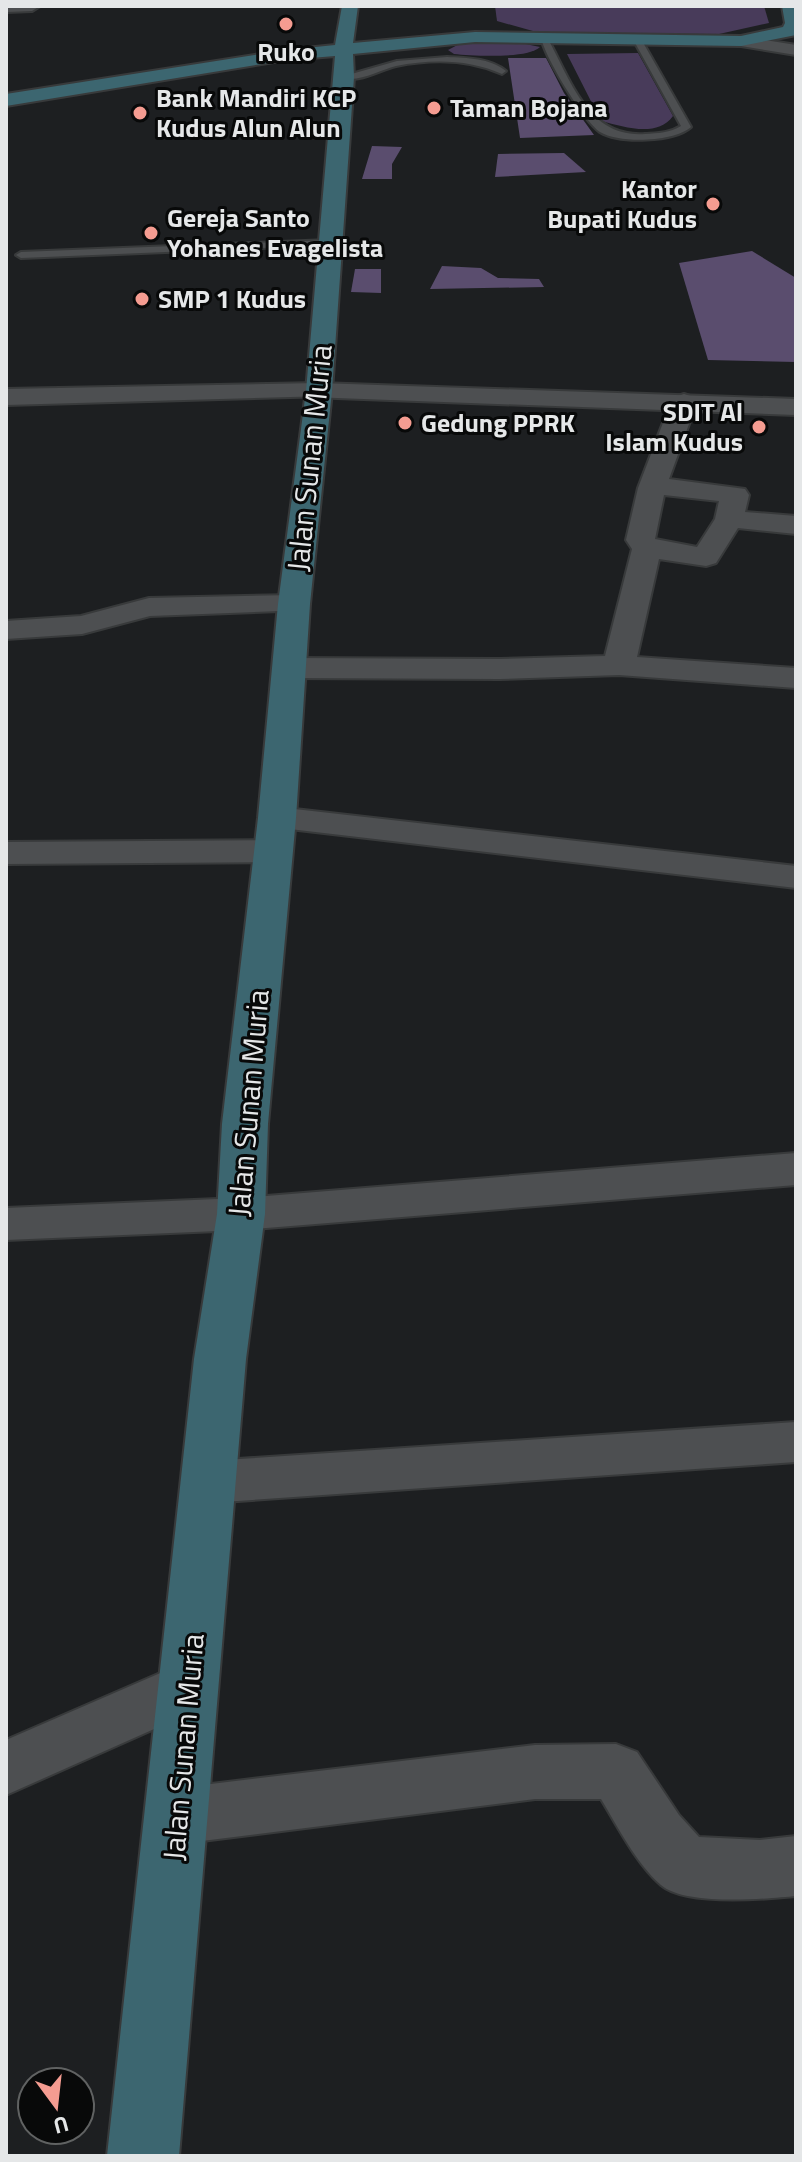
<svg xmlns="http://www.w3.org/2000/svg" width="802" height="2162" font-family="'Titillium Web',sans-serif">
<rect width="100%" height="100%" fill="#1d1f21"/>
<!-- green -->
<g fill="#483b5a">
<path d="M 495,6 L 764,6 L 769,23 L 719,34 L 540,33 L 497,21 Z"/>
<path d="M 463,42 L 516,42 L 540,47 C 528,59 473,56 454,54 L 448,50 Z"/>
<path d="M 638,53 L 673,116 C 657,138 625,127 601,121 L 567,54 Z"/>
</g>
<!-- forest -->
<g fill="#5a4d6e">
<path d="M 508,58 L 546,58 L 564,93 L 594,135 L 520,138 Z"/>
<path d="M 372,146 L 402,147 L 392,164 L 392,179 L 362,179 Z"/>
<path d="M 564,153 L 586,172 L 495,177 L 498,154 Z"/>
<path d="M 752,251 L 796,278 L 796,362 L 708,360 L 679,263 Z"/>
<path d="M 442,266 L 481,268 L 498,278 L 539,279 L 544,287 L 430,289 Z"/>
<path d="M 355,269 L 381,269 L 381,293 L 351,292 Z"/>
</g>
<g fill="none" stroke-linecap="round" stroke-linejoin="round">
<defs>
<g id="service">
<path d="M 541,37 L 548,39 C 571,81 588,138 645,134 C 658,133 670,133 681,126 L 634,41 L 641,39 L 691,127 C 674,142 620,144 600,132 C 583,120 544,56 541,37 Z"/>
<path d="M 447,57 C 467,58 490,58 506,71 L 502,74 C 469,59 431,59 396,66 C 379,70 357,84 341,77 L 397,61 Z"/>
<path d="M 330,240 L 335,243 L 334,245 L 21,258 L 16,255 L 21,252 Z"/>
</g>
<g id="minor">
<path d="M 6,6 L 40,6 L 32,11 L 6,12 Z"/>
<path d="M 741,36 L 796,45 L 796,55 L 735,45 L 733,41 Z"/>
<path d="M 319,383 L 328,386 L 332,391 L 328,396 L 6,405 L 6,389 Z"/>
<path d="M 684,394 L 693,397 L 697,402 L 669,479 L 745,489 L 749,495 L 745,512 L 796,516 L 796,534 L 738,528 L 716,563 L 706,566 L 659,559 L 637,657 L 796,668 L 796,688 L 619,675 L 500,679 L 289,678 L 278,675 L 273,668 L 278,661 L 289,658 L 500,659 L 605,656 L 632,549 L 626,540 L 638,488 L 671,402 L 675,397 ZM 664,495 L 719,501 L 715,519 L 697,547 L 655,539 Z"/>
<path d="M 294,595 L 305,598 L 309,604 L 305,610 L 150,616 L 82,634 L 6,639 L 6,621 L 81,616 L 149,598 Z"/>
<path d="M 277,807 L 796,866 L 796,888 L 264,826 L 259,818 L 264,810 Z"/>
<path d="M 274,840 L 287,843 L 292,851 L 287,859 L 274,862 L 6,864 L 6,842 Z"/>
<path d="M 796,1153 L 796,1185 L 241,1230 L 6,1240 L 6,1208 L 241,1198 Z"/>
<path d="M 796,1422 L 796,1462 L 209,1503 L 191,1497 L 183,1482 L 191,1467 L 209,1461 Z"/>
<path d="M 188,1661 L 208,1669 L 216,1687 L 208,1705 L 6,1795 L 6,1740 Z"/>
<path d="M 616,1744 L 637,1752 L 679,1815 L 699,1837 L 760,1840 L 796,1836 L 796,1896 C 765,1899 685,1906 661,1885 C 636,1863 618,1827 601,1799 L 535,1799 L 178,1844 L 157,1836 L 148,1816 L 157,1796 L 178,1788 L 535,1745 Z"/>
</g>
<path id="tertiary" d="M 319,383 L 796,399 L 796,415 L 310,397 L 306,391 L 310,385 Z"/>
<path id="secondary" d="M 342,6 L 358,6 L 353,43 L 475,32 L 741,36 L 783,27 L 785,23 L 782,6 L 796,6 L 796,35 L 741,46 L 475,42 L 353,54 L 354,77 L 332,391 L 310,604 L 296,818 L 268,1124 L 265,1214 L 246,1359 L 179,2156 L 107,2156 L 194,1359 L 217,1214 L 222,1124 L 258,818 L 278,604 L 306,391 L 335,56 L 286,60 L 6,106 L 6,94 L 286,50 L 335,45 Z"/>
</defs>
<!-- service casing -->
<use href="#service" stroke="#383a3b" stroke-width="4"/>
<!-- minor casing -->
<use href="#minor" stroke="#383a3b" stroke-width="4"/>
<!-- tertiary casing -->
<use href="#tertiary" stroke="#383a3b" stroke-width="4"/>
<!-- secondary casing -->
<use href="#secondary" stroke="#383a3b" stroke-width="4"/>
<!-- service -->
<use href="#service" fill="#4d4f51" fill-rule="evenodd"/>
<!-- minor -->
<use href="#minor" fill="#4d4f51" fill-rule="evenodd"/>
<!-- tertiary -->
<use href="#tertiary" fill="#4d4f51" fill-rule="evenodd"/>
<!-- secondary -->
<use href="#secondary" fill="#3c6670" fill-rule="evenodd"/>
</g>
<!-- markers -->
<g fill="#f59c91" stroke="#080909" stroke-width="3">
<circle cx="286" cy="24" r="8"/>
<circle cx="434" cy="108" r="8"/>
<circle cx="140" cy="113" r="8"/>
<circle cx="713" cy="204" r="8"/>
<circle cx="151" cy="233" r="8"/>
<circle cx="142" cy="299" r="8"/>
<circle cx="405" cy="423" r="8"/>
<circle cx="759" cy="427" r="8"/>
</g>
<g text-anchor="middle" stroke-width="6" stroke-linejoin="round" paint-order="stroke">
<!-- far-poi labels -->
<g font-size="26" font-weight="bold" fill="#e5e7e8" stroke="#080909" text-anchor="start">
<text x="286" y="61" text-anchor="middle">Ruko</text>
<text x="156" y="107">Bank Mandiri KCP<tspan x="156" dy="30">Kudus Alun Alun</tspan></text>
<text x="450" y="117">Taman Bojana</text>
<text x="697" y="198" text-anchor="end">Kantor<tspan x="697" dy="30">Bupati Kudus</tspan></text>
<text x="167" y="227">Gereja Santo<tspan x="167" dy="30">Yohanes Evagelista</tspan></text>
<text x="158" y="308">SMP 1 Kudus</text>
<text x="743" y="421" text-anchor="end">SDIT Al<tspan x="743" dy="30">Islam Kudus</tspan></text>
<text x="421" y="432">Gedung PPRK</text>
</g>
<!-- street labels -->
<g font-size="30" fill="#e5e7e8" stroke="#080909">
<text transform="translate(310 458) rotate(-84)" y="10">Jalan Sunan Muria</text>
<text transform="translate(249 1103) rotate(-85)" y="10">Jalan Sunan Muria</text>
<text transform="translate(184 1747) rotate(-85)" y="10">Jalan Sunan Muria</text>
</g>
</g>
<!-- border -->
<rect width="802" height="2162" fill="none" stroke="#e5e7e8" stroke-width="16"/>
<!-- north arrow -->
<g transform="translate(56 2106) rotate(165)"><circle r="38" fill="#080909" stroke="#606262" stroke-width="2"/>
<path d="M0-6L14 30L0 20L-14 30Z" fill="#f59c91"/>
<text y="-12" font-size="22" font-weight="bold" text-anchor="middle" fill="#e5e7e8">U</text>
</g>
</svg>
